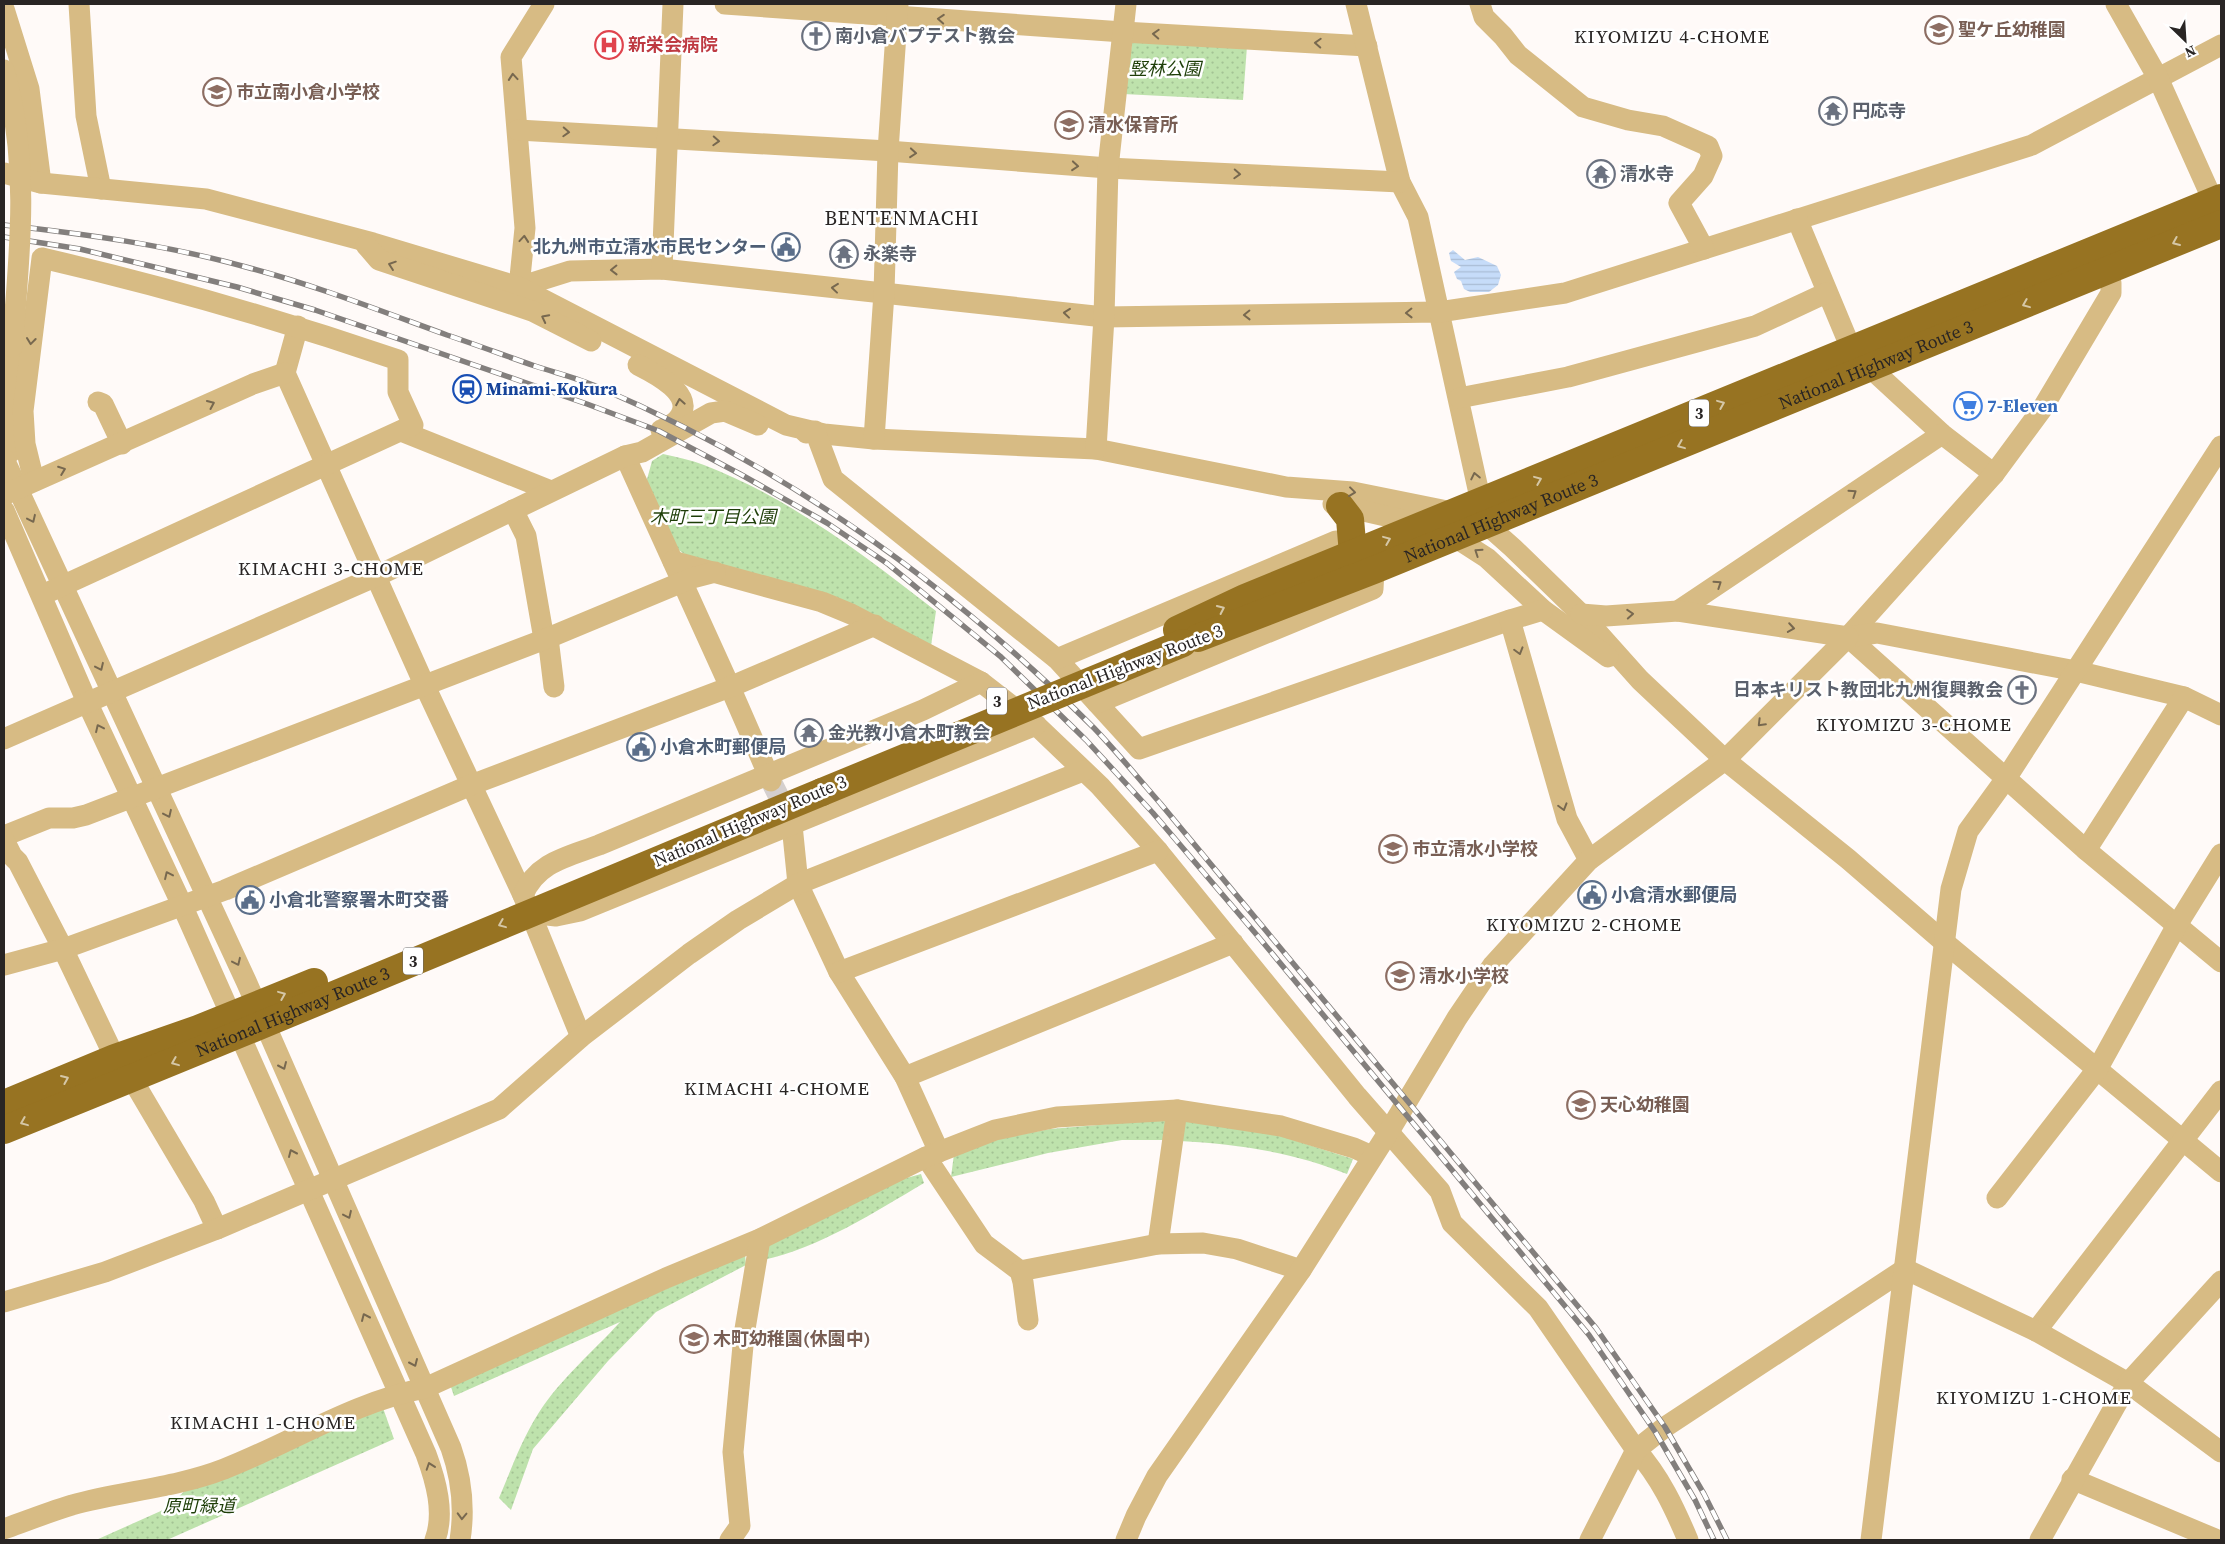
<svg xmlns="http://www.w3.org/2000/svg" width="2225" height="1544" font-family="'Source Serif 4','Noto Sans JP',serif">
<defs>
<pattern id="park-dots" width="8" height="8" patternUnits="userSpaceOnUse" patternTransform="scale(1.25)"><rect width="8" height="8" fill="#bee2ac"/><path d="M2 2h.1M6 6h.1" fill="none" stroke="#a3c294" stroke-width="1.8" stroke-linecap="round"/></pattern>
<pattern id="water-rules" width="6" height="5" patternUnits="userSpaceOnUse" patternTransform="scale(1.25)"><rect width="6" height="5" fill="#c6dcf9"/><path d="M0 2.5h6" fill="none" stroke="#aabdd5"/></pattern>
</defs>
<rect width="100%" height="100%" fill="#fffaf8"/>
<!-- park -->
<g fill="url(#park-dots)">
<path d="M 1133,39 L 1247,46 L 1243,100 L 1123,94 Z"/>
<path d="M 663,454 C 676,457 691,460 704,465 C 790,498 864,555 936,611 L 931,646 L 686,555 L 677,549 L 646,483 L 652,461 Z"/>
<path d="M 1169,1119 L 1166,1140 L 1122,1140 L 1048,1153 L 951,1177 L 954,1154 L 1002,1138 L 1050,1129 Z"/>
<path d="M 1184,1120 L 1265,1131 L 1353,1159 L 1347,1174 C 1293,1152 1237,1144 1180,1141 Z"/>
<path d="M 921,1174 L 924,1183 C 875,1212 819,1248 763,1260 L 766,1243 L 892,1182 Z"/>
<path d="M 745,1254 L 746,1265 L 656,1312 L 608,1361 L 533,1449 L 511,1510 L 499,1498 C 511,1470 521,1441 538,1414 C 560,1379 593,1352 620,1322 L 454,1396 L 450,1384 Z"/>
<path d="M 383,1408 L 394,1439 L 167,1540 L 96,1540 L 163,1510 L 185,1491 Z"/>
</g>
<!-- water -->
<path fill="url(#water-rules)" d="M 1453,250 L 1465,260 L 1478,257 L 1497,266 L 1501,275 L 1498,285 L 1489,292 L 1470,292 L 1464,289 L 1461,281 L 1457,279 L 1454,272 L 1461,267 L 1451,261 L 1449,253 Z"/>
<g fill="none" stroke-linecap="round" stroke-linejoin="round">
<!-- minor-tunnel -->
<path stroke="#d4cfce" stroke-width="21" stroke-dasharray="21 11" stroke-linecap="butt" d="M 771,781 L 788,815"/>
<!-- minor -->
<g stroke="#d7bb84" stroke-width="21">
<path d="M 79,4 L 86,116 L 101,189"/>
<path d="M 544,4 L 511,57 L 525,228 L 519,287 L 570,271 L 662,269 L 1104,317 L 1439,312 L 1484,516"/>
<path d="M 725,4 L 1123,32 L 1367,46"/>
<path d="M 1356,4 L 1400,182 L 1418,217 L 1439,312 L 1565,293 L 2032,145 L 2221,45"/>
<path d="M 1480,4 L 1484,17 L 1503,36 L 1518,55 L 1583,107 L 1628,120 L 1663,126 L 1708,146 L 1712,156 L 1703,176 L 1679,203 L 1704,249"/>
<path d="M 2116,4 L 2158,78 L 2219,214"/>
<path d="M 4,9 L 29,89 L 41,183"/>
<path d="M 518,130 L 888,151 L 1108,168 L 1400,182"/>
<path d="M 4,173 L 41,183 L 206,199 L 373,243 L 519,287 L 786,425 L 824,434 L 874,439 L 1096,449 L 1286,487 L 1353,492 L 1472,516 L 1486,524 L 1513,548 L 1581,614 L 1640,680 L 1725,760 L 1848,859 L 1944,942 L 2221,1172"/>
<path d="M 1797,219 L 1852,351 L 1942,434 L 1994,474"/>
<path d="M 366,245 L 379,260 L 532,311 L 591,341"/>
<path d="M 662,269 L 673,4"/>
<path d="M 298,326 L 285,373 L 424,684 L 523,895 L 581,1037"/>
<path d="M 638,365 C 654,373 698,395 678,419 C 674,424 667,427 661,430"/>
<path d="M 1459,398 L 1568,377 L 1755,326 L 1826,293"/>
<path d="M 98,402 L 103,404 L 122,444"/>
<path d="M 401,431 L 551,491"/>
<path d="M 806,433 L 815,431 L 833,479 L 1057,659 L 1139,749 L 1510,620"/>
<path d="M 874,439 L 884,293 L 888,151 L 898,4"/>
<path d="M 1096,449 L 1104,317 L 1108,168 L 1126,4"/>
<path d="M 11,452 L 7,400 L 12,347"/>
<path d="M 625,456 L 730,687 L 771,781"/>
<path d="M 4,459 L 246,981 L 451,1448 C 462,1479 465,1508 460,1540"/>
<path d="M 34,481 L 25,444 L 23,411 L 42,258 C 163,286 281,320 398,360 L 398,392 L 413,425 L 51,591"/>
<path d="M 4,495 L 253,384 L 285,373"/>
<path d="M 1333,504 L 1442,529 L 1487,558 L 1543,610 L 1608,657"/>
<path d="M 4,510 L 87,702 L 182,905 L 426,1454 C 436,1481 445,1513 435,1540"/>
<path d="M 513,510 L 526,536 L 544,639"/>
<path d="M 673,561 L 822,602 L 851,614 L 981,682 L 1036,725 L 1100,786 L 1158,851 L 1357,1096 L 1440,1191 L 1452,1223 L 1538,1308 L 1636,1450 C 1660,1477 1674,1507 1688,1540"/>
<path d="M 1543,610 L 1510,620 L 1567,819 L 1589,860"/>
<path d="M 1678,611 L 1942,434"/>
<path d="M 1848,637 L 2086,850 L 2221,962"/>
<path d="M 1848,637 L 1994,474 L 2042,409 L 2111,293 L 2111,283 L 2106,271"/>
<path d="M 1848,637 L 1877,633 L 2076,671 L 2184,697 L 2221,715"/>
<path d="M 548,638 L 554,687"/>
<path d="M 1057,659 L 1336,541 L 1353,554"/>
<path d="M 1097,703 L 1373,589 L 1374,570"/>
<path d="M 4,739 L 377,576 L 625,456 L 642,452 L 711,413 L 725,411 L 758,425"/>
<path d="M 788,815 L 792,825 L 798,884 L 839,972 L 905,1077 L 939,1152"/>
<path d="M 4,836 L 49,818 L 73,818 L 86,815 L 548,638 L 692,578 L 715,572"/>
<path d="M 4,840 L 12,856 L 18,862 L 63,949 L 115,1058"/>
<path d="M 2086,850 L 2184,697"/>
<path d="M 523,895 C 537,862 567,857 599,845 L 923,710 L 981,682"/>
<path d="M 538,914 L 556,916 L 580,911 L 1036,725"/>
<path d="M 4,965 L 63,949 L 225,890 L 471,785 L 730,687 L 875,625"/>
<path d="M 839,972 L 1158,851"/>
<path d="M 905,1077 L 1233,943"/>
<path d="M 132,1079 L 204,1201 L 217,1229"/>
<path d="M 926,1157 L 984,1244 L 1020,1271 L 1023,1282 L 1028,1320"/>
<path d="M 1997,1198 L 2098,1068 L 2177,925 L 2221,854"/>
<path d="M 1158,1244 L 1177,1110"/>
<path d="M 1020,1271 L 1158,1244 L 1203,1243 L 1237,1249 L 1301,1270"/>
<path d="M 4,1302 L 105,1272 L 217,1229 L 499,1109 L 581,1037 L 689,954 L 738,920 L 798,884 L 1083,771"/>
<path d="M 2036,1331 L 2221,1091"/>
<path d="M 2072,1479 L 2215,1539"/>
<path d="M 4,1529 C 26,1521 49,1512 72,1505 C 122,1491 175,1488 224,1469 C 291,1443 353,1402 425,1388 L 666,1278 L 760,1239 L 926,1157 L 995,1130 L 1057,1117 L 1177,1110 L 1281,1126 L 1354,1148 L 1372,1156"/>
<path d="M 730,1540 L 740,1526 L 733,1452 L 744,1335 L 760,1239"/>
<path d="M 1126,1540 L 1136,1516 L 1157,1476 L 1301,1270 L 1388,1133 L 1457,1018 L 1493,965 L 1589,860 L 1725,760 L 1848,637 L 1678,611 L 1606,616 L 1581,614"/>
<path d="M 1590,1540 L 1636,1450 L 1665,1427 L 1905,1269 L 2036,1331 L 2128,1383 L 2221,1452"/>
<path d="M 1871,1540 L 1951,889 L 1968,831 L 2005,780 L 2221,446"/>
<path d="M 2040,1540 L 2128,1383 L 2221,1281"/>
</g>
<!-- highway -->
<g stroke="#977322" stroke-width="28">
<path d="M 1340,506 L 1350,519 L 1353,554"/>
<path d="M 1177,630 L 1245,598 L 2221,198"/>
<path id="s1" d="M 1198,638 L 1374,570 L 2221,224"/>
<path d="M 4,1104 L 115,1058 L 198,1029 L 314,982"/>
<path id="s2" d="M 4,1130 C 278,1020 549,905 822,792"/>
</g>
<defs>
<g id="rail">
<path d="M 4,225 C 85,234 167,245 246,267 C 315,285 381,311 447,335 C 477,345 506,356 535,366 C 556,373 578,378 598,387 C 787,468 949,583 1094,728 C 1117,752 1138,778 1160,803 L 1596,1328 L 1665,1427 L 1704,1494 L 1727,1540"/>
<path d="M 4,237 L 80,249 L 237,287 L 315,310 L 587,404 L 659,431 L 740,474 L 827,523 L 888,564 L 1000,656 L 1086,740 L 1153,813 L 1256,934 L 1589,1335 L 1656,1433 L 1695,1500 L 1714,1540"/>
</g>
</defs>
<!-- rail casing -->
<use href="#rail" stroke="#837f7d" stroke-width="5.5"/>
<!-- rail -->
<use href="#rail" stroke="#fff" stroke-width="4" stroke-dasharray="11" stroke-linecap="butt"/>
<!-- minor-bridge -->
<path stroke="#d7bb84" stroke-width="21" d="M 4,70 C 30,161 20,254 12,347"/>
<!-- highway-bridge -->
<path stroke="#977322" stroke-width="28" d="M 822,792 L 1183,643"/>
</g>
<!-- one-way arrows -->
<defs><path id="oneway-chevron" d="M-2-3.5L2.5 0L-2 3.5" fill="none" stroke-width="1.6" stroke-linecap="round" stroke-linejoin="round" transform="scale(1.25)"/></defs>
<g stroke="#77684f">
<use href="#oneway-chevron" transform="translate(941 19) rotate(-176)"/>
<use href="#oneway-chevron" transform="translate(1156 34) rotate(-177)"/>
<use href="#oneway-chevron" transform="translate(1318 43) rotate(-177)"/>
<use href="#oneway-chevron" transform="translate(513 77) rotate(-95)"/>
<use href="#oneway-chevron" transform="translate(566 132) rotate(3)"/>
<use href="#oneway-chevron" transform="translate(716 141) rotate(3)"/>
<use href="#oneway-chevron" transform="translate(913 153) rotate(5)"/>
<use href="#oneway-chevron" transform="translate(1075 166) rotate(5)"/>
<use href="#oneway-chevron" transform="translate(1237 174) rotate(3)"/>
<use href="#oneway-chevron" transform="translate(524 239) rotate(-85)"/>
<use href="#oneway-chevron" transform="translate(392 265) rotate(-161)"/>
<use href="#oneway-chevron" transform="translate(614 270) rotate(179)"/>
<use href="#oneway-chevron" transform="translate(835 288) rotate(-174)"/>
<use href="#oneway-chevron" transform="translate(1067 313) rotate(-174)"/>
<use href="#oneway-chevron" transform="translate(1409 313) rotate(179)"/>
<use href="#oneway-chevron" transform="translate(1247 315) rotate(179)"/>
<use href="#oneway-chevron" transform="translate(545 318) rotate(-153)"/>
<use href="#oneway-chevron" transform="translate(31 341) rotate(97)"/>
<use href="#oneway-chevron" transform="translate(680 402) rotate(-100)"/>
<use href="#oneway-chevron" transform="translate(211 404) rotate(-24)"/>
<use href="#oneway-chevron" transform="translate(62 470) rotate(-21)"/>
<use href="#oneway-chevron" transform="translate(1475 476) rotate(-102)"/>
<use href="#oneway-chevron" transform="translate(1352 492) rotate(7)"/>
<use href="#oneway-chevron" transform="translate(1853 493) rotate(-34)"/>
<use href="#oneway-chevron" transform="translate(32 519) rotate(65)"/>
<use href="#oneway-chevron" transform="translate(1478 552) rotate(-146)"/>
<use href="#oneway-chevron" transform="translate(1718 584) rotate(-34)"/>
<use href="#oneway-chevron" transform="translate(1630 614) rotate(-4)"/>
<use href="#oneway-chevron" transform="translate(1791 628) rotate(9)"/>
<use href="#oneway-chevron" transform="translate(1519 651) rotate(74)"/>
<use href="#oneway-chevron" transform="translate(100 667) rotate(65)"/>
<use href="#oneway-chevron" transform="translate(1761 723) rotate(135)"/>
<use href="#oneway-chevron" transform="translate(99 728) rotate(-115)"/>
<use href="#oneway-chevron" transform="translate(1563 807) rotate(74)"/>
<use href="#oneway-chevron" transform="translate(168 814) rotate(65)"/>
<use href="#oneway-chevron" transform="translate(168 875) rotate(-115)"/>
<use href="#oneway-chevron" transform="translate(237 962) rotate(65)"/>
<use href="#oneway-chevron" transform="translate(283 1066) rotate(66)"/>
<use href="#oneway-chevron" transform="translate(292 1153) rotate(-114)"/>
<use href="#oneway-chevron" transform="translate(348 1215) rotate(65)"/>
<use href="#oneway-chevron" transform="translate(365 1317) rotate(-114)"/>
<use href="#oneway-chevron" transform="translate(414 1363) rotate(66)"/>
<use href="#oneway-chevron" transform="translate(430 1466) rotate(-109)"/>
<use href="#oneway-chevron" transform="translate(462 1516) rotate(92)"/>
</g>
<g stroke="#d5c7a7">
<use href="#oneway-chevron" transform="translate(2176 242) rotate(157)"/>
<use href="#oneway-chevron" transform="translate(2026 304) rotate(158)"/>
<use href="#oneway-chevron" transform="translate(1721 404) rotate(-22)"/>
<use href="#oneway-chevron" transform="translate(1681 445) rotate(158)"/>
<use href="#oneway-chevron" transform="translate(1538 480) rotate(-22)"/>
<use href="#oneway-chevron" transform="translate(1387 540) rotate(-22)"/>
<use href="#oneway-chevron" transform="translate(1221 609) rotate(-25)"/>
<use href="#oneway-chevron" transform="translate(502 924) rotate(158)"/>
<use href="#oneway-chevron" transform="translate(282 995) rotate(-22)"/>
<use href="#oneway-chevron" transform="translate(175 1062) rotate(158)"/>
<use href="#oneway-chevron" transform="translate(65 1079) rotate(-23)"/>
<use href="#oneway-chevron" transform="translate(24 1122) rotate(158)"/>
</g>
<!-- icons -->
<defs>
<symbol id="school-ring" viewBox="-11 -11 22 22"><circle r="9.5" fill="#fff" stroke="#8d6e63" stroke-width="1.5"/><path d="M0-5L7-2L0 1L-7-2ZM-4 1L0 2.5L4 1V4Q0 6-4 4Z" fill="#8d6e63"/></symbol>
<symbol id="church-ring" viewBox="-11 -11 22 22"><circle r="9.5" fill="#fff" stroke="#6b7280" stroke-width="1.5"/><path d="M-1.2-6h2.4v3.5h3.3v2.4h-3.3V6h-2.4V-.1h-3.3v-2.4h3.3Z" fill="#6b7280"/></symbol>
<symbol id="hospital-ring" viewBox="-11 -11 22 22"><circle r="9.5" fill="#fff" stroke="#e0444e" stroke-width="1.5"/><path d="M-5-5h3v3.5h4V-5h3V5h-3V1.5h-4V5h-3Z" fill="#e0444e"/></symbol>
<symbol id="temple-ring" viewBox="-11 -11 22 22"><circle r="9.5" fill="#fff" stroke="#6b7280" stroke-width="1.5"/><path d="M0-6L5-2H3V0L6.5 2.5H4V6H1.5V3h-3V6H-4V2.5H-6.5L-3 0V-2H-5Z" fill="#6b7280"/></symbol>
<symbol id="civic-ring" viewBox="-11 -11 22 22"><circle r="9.5" fill="#fff" stroke="#5c6f8a" stroke-width="1.5"/><path d="M-.6-6.5H3V-4.5H.6V-3L4-1V1h2V6H-6V1h2V-1L-.6-3ZM-1.2 2.5V6h2.4V2.5Z" fill="#5c6f8a"/></symbol>
<symbol id="station-ring" viewBox="-11 -11 22 22"><circle r="9.5" fill="#fff" stroke="#1a4fb4" stroke-width="1.5"/><path d="M-3-6H3Q5-6 5-4V2Q5 4 3 4L4.5 6H3L1.5 4h-3L-3 6H-4.5L-3 4Q-5 4-5 2V-4Q-5-6-3-6ZM-3.5-4v3h7v-3ZM-3.5 1v1.5H-2V1ZM2 1v1.5H3.5V1Z" fill="#1a4fb4"/></symbol>
<symbol id="supermarket-ring" viewBox="-11 -11 22 22"><circle r="9.5" fill="#fff" stroke="#3f7fe0" stroke-width="1.5"/><path d="M-6-5.5h2.5l.6 2H6L4.5 2H-2.5L-4.4-4H-6ZM-1.5 3.2a1.3 1.3 0 1 0 .1 0ZM3 3.2a1.3 1.3 0 1 0 .1 0Z" fill="#3f7fe0"/></symbol>
</defs>
<g fill-rule="evenodd">
<use href="#school-ring" x="1923" y="14" width="32" height="32"/>
<use href="#church-ring" x="800" y="20" width="32" height="32"/>
<use href="#hospital-ring" x="593" y="29" width="32" height="32"/>
<use href="#school-ring" x="201" y="76" width="32" height="32"/>
<use href="#temple-ring" x="1817" y="95" width="32" height="32"/>
<use href="#school-ring" x="1053" y="109" width="32" height="32"/>
<use href="#temple-ring" x="1585" y="158" width="32" height="32"/>
<use href="#civic-ring" x="770" y="231" width="32" height="32"/>
<use href="#temple-ring" x="828" y="238" width="32" height="32"/>
<use href="#station-ring" x="451" y="373" width="32" height="32"/>
<use href="#supermarket-ring" x="1952" y="390" width="32" height="32"/>
<use href="#church-ring" x="2006" y="674" width="32" height="32"/>
<use href="#temple-ring" x="793" y="717" width="32" height="32"/>
<use href="#civic-ring" x="625" y="731" width="32" height="32"/>
<use href="#school-ring" x="1377" y="833" width="32" height="32"/>
<use href="#civic-ring" x="1576" y="879" width="32" height="32"/>
<use href="#civic-ring" x="234" y="884" width="32" height="32"/>
<use href="#school-ring" x="1384" y="960" width="32" height="32"/>
<use href="#school-ring" x="1565" y="1089" width="32" height="32"/>
<use href="#school-ring" x="678" y="1323" width="32" height="32"/>
</g>
<g text-anchor="middle" stroke-width="5" stroke-linejoin="round" paint-order="stroke">
<!-- shield labels -->
<g fill="#fff" stroke="#696666" stroke-width="1">
<rect x="1689" y="399.5" width="20" height="27" rx="4"/>
<rect x="987" y="687.5" width="20" height="27" rx="4"/>
<rect x="403" y="947.5" width="20" height="27" rx="4"/>
</g>
<g font-size="16" font-weight="bold" fill="#292524">
<text x="1699" y="419">3</text>
<text x="997" y="707">3</text>
<text x="413" y="967">3</text>
</g>
<!-- education labels -->
<g font-size="18" font-weight="bold" fill="#785e54" stroke="#fff" text-anchor="start">
<text x="1958" y="36">聖ケ丘幼稚園</text>
<text x="236" y="98">市立南小倉小学校</text>
<text x="1088" y="131">清水保育所</text>
<text x="1412" y="855">市立清水小学校</text>
<text x="1419" y="982">清水小学校</text>
<text x="1600" y="1111">天心幼稚園</text>
<text x="713" y="1345">木町幼稚園(休園中)</text>
</g>
<!-- worship labels -->
<g font-size="18" font-weight="bold" fill="#5b616d" stroke="#fff" text-anchor="start">
<text x="835" y="42">南小倉バプテスト教会</text>
<text x="1852" y="117">円応寺</text>
<text x="1620" y="180">清水寺</text>
<text x="863" y="260">永楽寺</text>
<text x="2003" y="696" text-anchor="end">日本キリスト教団北九州復興教会</text>
<text x="828" y="739">金光教小倉木町教会</text>
</g>
<!-- health labels -->
<g font-size="18" font-weight="bold" fill="#be3a42" stroke="#fff" text-anchor="start">
<text x="628" y="51">新栄会病院</text>
</g>
<!-- park labels -->
<g font-size="18" font-style="italic" fill="#1e3e08" stroke="#fff">
<text x="1165" y="75">竪林公園</text>
<text x="713" y="523">木町三丁目公園</text>
<text x="199" y="1512">原町緑道</text>
</g>
<!-- service labels -->
<g font-size="18" font-weight="bold" fill="#4e5e75" stroke="#fff" text-anchor="start">
<text x="767" y="253" text-anchor="end">北九州市立清水市民センター</text>
<text x="660" y="753">小倉木町郵便局</text>
<text x="1611" y="901">小倉清水郵便局</text>
<text x="269" y="906">小倉北警察署木町交番</text>
</g>
<!-- street labels -->
<g font-size="18" fill="#292524" stroke="#fff">
<text dy="6" stroke="none"><textPath href="#s1" startOffset="731">National Highway Route 3</textPath></text>
<text dy="6" stroke="none"><textPath href="#s1" startOffset="326">National Highway Route 3</textPath></text>
<text transform="translate(1125 667) rotate(-21)" y="6">National Highway Route 3</text>
<text transform="translate(750 821) rotate(-23)" y="6">National Highway Route 3</text>
<text dy="6" stroke="none"><textPath href="#s2" startOffset="312">National Highway Route 3</textPath></text>
</g>
<!-- transit labels -->
<g font-size="18" font-weight="bold" fill="#164399" stroke="#fff" text-anchor="start">
<text x="486" y="395">Minami-Kokura</text>
</g>
<!-- shop labels -->
<g font-size="18" font-weight="bold" fill="#366cbe" stroke="#fff" text-anchor="start">
<text x="1987" y="412">7-Eleven</text>
</g>
<!-- neighbourhood labels -->
<g font-size="19" letter-spacing="1" fill="#292524" stroke="#fff">
<text x="1672" y="43">KIYOMIZU 4-CHOME</text>
<text x="331" y="575">KIMACHI 3-CHOME</text>
<text x="1914" y="731">KIYOMIZU 3-CHOME</text>
<text x="1584" y="931">KIYOMIZU 2-CHOME</text>
<text x="777" y="1095">KIMACHI 4-CHOME</text>
<text x="2034" y="1404">KIYOMIZU 1-CHOME</text>
<text x="263" y="1429">KIMACHI 1-CHOME</text>
</g>
<!-- quarter labels -->
<g font-size="20" letter-spacing="1" fill="#292524" stroke="#fff">
<text x="902" y="225">BENTENMACHI</text>
</g>
</g>
<!-- border -->
<rect width="2225" height="1544" fill="none" stroke="#292524" stroke-width="10"/>
<!-- north arrow -->
<g transform="translate(2185 40) rotate(155)" stroke="#ffffff" stroke-width="4" paint-order="stroke">
<path d="M0-4L9 19L0 12L-9 19Z" fill="#292524"/>
<text y="-8" font-size="14" font-weight="bold" text-anchor="middle" fill="#292524">N</text>
</g>
</svg>
